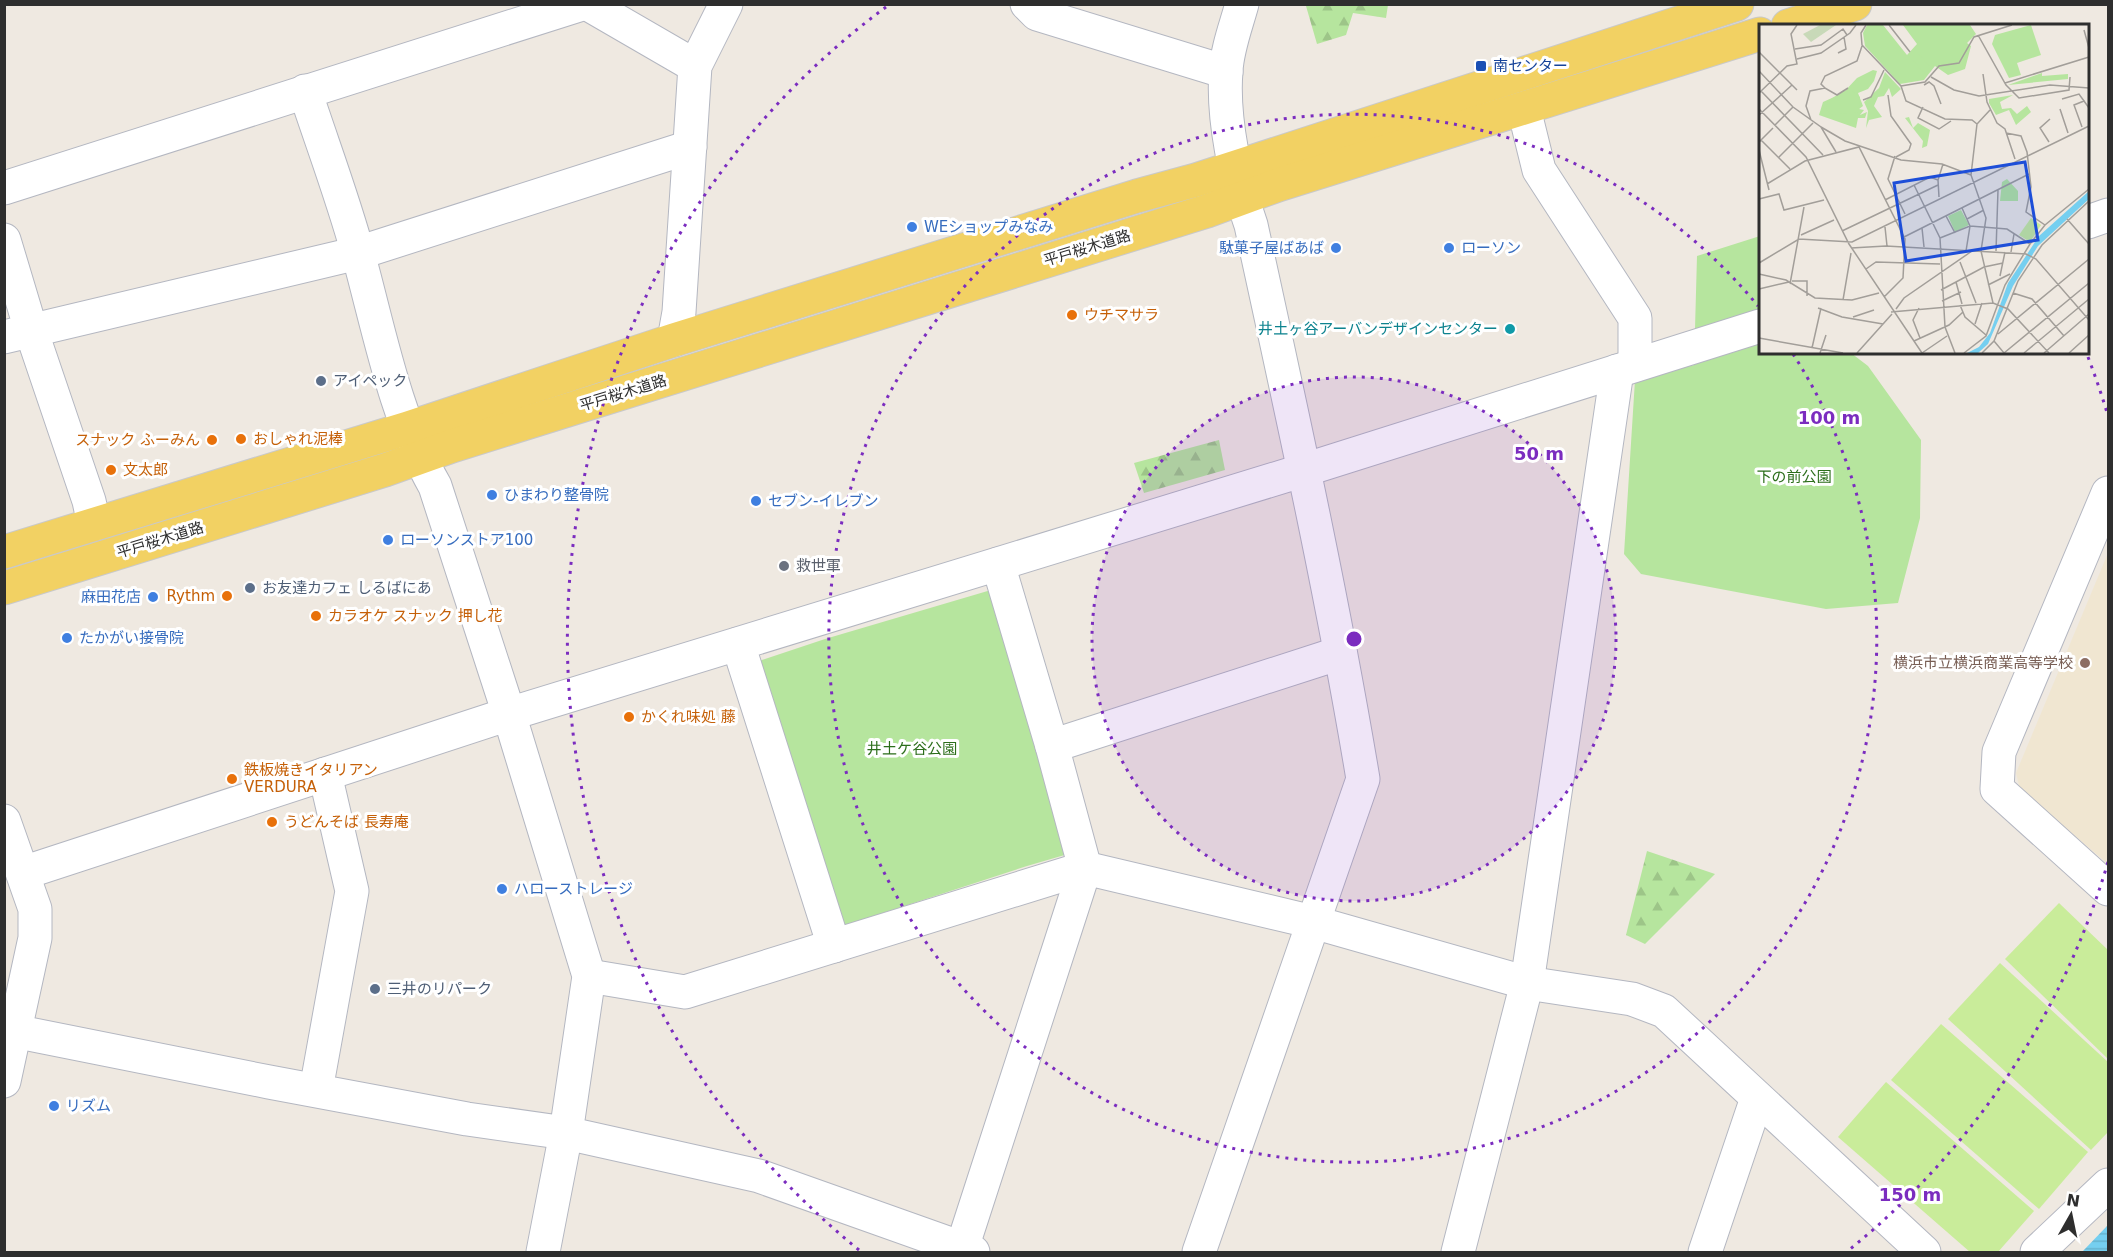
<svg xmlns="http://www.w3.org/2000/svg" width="2113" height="1257" font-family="'DejaVu Sans','Noto Sans JP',sans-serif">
<defs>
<pattern id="forest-firs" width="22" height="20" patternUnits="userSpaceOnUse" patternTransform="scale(1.5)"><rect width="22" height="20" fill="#b6e59e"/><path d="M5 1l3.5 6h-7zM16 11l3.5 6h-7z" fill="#9dc588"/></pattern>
<pattern id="water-rules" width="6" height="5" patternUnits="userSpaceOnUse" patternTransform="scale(1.5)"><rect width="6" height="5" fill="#75cff0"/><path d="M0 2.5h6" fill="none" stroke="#66b2ce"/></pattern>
</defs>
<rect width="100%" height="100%" fill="#efe9e1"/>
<!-- education -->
<path fill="#f0e6d1" d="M 2108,553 L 2108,864 L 2020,789 L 2016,773 Z"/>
<!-- forest -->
<g fill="url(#forest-firs)">
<path d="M 1318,4 L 1388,4 L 1388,5 L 1386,18 L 1353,13 L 1346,35 L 1317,44 L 1306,6 Z"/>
<path d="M 1219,440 L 1225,470 L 1144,493 L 1134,463 Z"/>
<path d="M 1647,851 L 1715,874 L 1645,944 L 1626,935 Z"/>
</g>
<!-- park -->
<g fill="#b6e59e">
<path d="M 1760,236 L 1760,352 L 1851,353 L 1868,366 L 1921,440 L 1920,518 L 1898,603 L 1826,609 L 1641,574 L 1624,554 L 1635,380 L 1694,365 L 1697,256 Z"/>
<path d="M 991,590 L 1068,854 L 1027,866 L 840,927 L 759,661 L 825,639 Z"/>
</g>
<!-- pitch -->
<g fill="#c9ec9a">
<path d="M 2059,903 L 2108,950 L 2108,1059 L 2005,959 Z"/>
<path d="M 2000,963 L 2108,1062 L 2108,1132 L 2091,1150 L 1948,1019 Z"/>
<path d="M 1941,1024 L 2088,1152 L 2039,1209 L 1891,1080 Z"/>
<path d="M 1886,1082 L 2034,1211 L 1998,1252 L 1970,1252 L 1838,1137 Z"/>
</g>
<!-- water -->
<path fill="url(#water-rules)" d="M 2108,1225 L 2108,1252 L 2082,1252 Z"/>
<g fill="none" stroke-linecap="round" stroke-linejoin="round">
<defs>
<g id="minor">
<path d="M 588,4 L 695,66"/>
<path d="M 1027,4 L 1037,14 L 1226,72"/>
<path d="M 305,91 C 323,146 344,201 359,257 C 380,334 395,416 435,486 L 509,714 L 589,976 L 566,1133 L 543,1252"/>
<path d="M 1524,109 L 1539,170 L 1635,318 L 1635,365"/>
<path d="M 4,188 L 582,4"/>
<path d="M 2088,222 L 2108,215"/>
<path d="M 4,240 L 31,330 L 89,501 L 94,524"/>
<path d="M 4,337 L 358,253 L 690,147"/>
<path d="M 674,340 L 679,312 L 695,66 L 726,4"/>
<path d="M 2108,493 L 1999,752 L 1997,789 L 2108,889"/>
<path d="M 738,644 L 834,946"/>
<path d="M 1052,746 L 1340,653"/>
<path d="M 4,821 L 35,909 L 35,938 L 4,1081"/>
<path d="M 23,873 L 509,714 L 1304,470 L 1760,326"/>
<path d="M 589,976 L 685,992 L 1085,868 L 1313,922 L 1527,983 L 1632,999 L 1664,1011 L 1924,1252"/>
<path d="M 4,1029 L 269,1082 L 467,1119 L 566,1133 L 759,1176 L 973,1252"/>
<path d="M 316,1090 L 352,891 L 325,774"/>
<path d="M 962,1248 L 1085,868 L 1052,746 L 998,564"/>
<path d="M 1199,1252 L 1363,779 C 1332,593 1291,409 1251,225 C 1236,183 1222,117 1226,71 C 1227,49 1236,26 1242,4"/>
<path d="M 1458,1252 L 1527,983 L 1617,371"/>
<path d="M 1705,1252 L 1757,1098"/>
<path d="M 2037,1252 L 2108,1185"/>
</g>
<g id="major">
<path d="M 1788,26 L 1855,4"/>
<path d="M 4,552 L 408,428 L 674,340 L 1137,196 L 1196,180 L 1737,4"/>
<path d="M 4,588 L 385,470 L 452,446 L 1207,211 L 1278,185 L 1760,34"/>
</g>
</defs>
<!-- minor casing -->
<use href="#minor" stroke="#b4b7c1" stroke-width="35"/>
<!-- major casing -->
<use href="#major" stroke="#c9c9c9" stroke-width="35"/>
<!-- minor -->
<use href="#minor" stroke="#fff" stroke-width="33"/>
<!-- major -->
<use href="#major" stroke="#f2d163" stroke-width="33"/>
</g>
<!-- distance rings -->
<circle cx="1354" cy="639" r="262" fill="#7b2cbf" fill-opacity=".12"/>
<g fill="none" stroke="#7b2cbf" stroke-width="3" stroke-dasharray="3 6">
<circle cx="1354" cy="639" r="262"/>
<path d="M1793 354A524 524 0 1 1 1758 306"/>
<path d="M2108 862A786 786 0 0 1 1849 1250M859 1250A786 786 0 0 1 886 7M2088 357A786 786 0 0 1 2108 416"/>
</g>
<!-- markers -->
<rect fill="#1a4fb4" stroke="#fff" stroke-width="2" x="1475" y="60" width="12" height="12" rx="3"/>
<g fill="#3f7fe0" stroke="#fff" stroke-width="2">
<circle cx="912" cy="227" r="6"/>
<circle cx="1336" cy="248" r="6"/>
<circle cx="1449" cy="248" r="6"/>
<circle cx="492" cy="495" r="6"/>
<circle cx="756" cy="501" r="6"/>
<circle cx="388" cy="540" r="6"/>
<circle cx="153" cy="597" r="6"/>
<circle cx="67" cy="638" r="6"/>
<circle cx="502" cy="889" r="6"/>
<circle cx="54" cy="1106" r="6"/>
</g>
<g fill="#e8710a" stroke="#fff" stroke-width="2">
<circle cx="1072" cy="315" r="6"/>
<circle cx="241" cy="439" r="6"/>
<circle cx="212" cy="440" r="6"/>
<circle cx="111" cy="470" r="6"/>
<circle cx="227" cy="596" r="6"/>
<circle cx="316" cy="616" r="6"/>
<circle cx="629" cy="717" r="6"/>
<circle cx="232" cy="779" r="6"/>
<circle cx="272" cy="822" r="6"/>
</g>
<circle fill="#0f9aa8" stroke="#fff" stroke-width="2" cx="1510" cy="329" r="6"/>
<g fill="#5c6f8a" stroke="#fff" stroke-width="2">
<circle cx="321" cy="381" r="6"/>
<circle cx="250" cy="588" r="6"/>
<circle cx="375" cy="989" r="6"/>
</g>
<circle fill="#6b7280" stroke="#fff" stroke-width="2" cx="784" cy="566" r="6"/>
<circle fill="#8d6e63" stroke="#fff" stroke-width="2" cx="2085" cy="663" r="6"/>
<g text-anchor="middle" stroke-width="6" stroke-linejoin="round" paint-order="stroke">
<!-- transit labels -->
<g font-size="15" fill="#164399" stroke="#fff" text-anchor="start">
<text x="1493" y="71">南センター</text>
</g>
<!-- shop labels -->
<g font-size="15" fill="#366cbe" stroke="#fff" text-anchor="start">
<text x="924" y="232">WEショップみなみ</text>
<text x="1324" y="253" text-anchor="end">駄菓子屋ばあば</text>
<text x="1461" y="253">ローソン</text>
<text x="504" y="500">ひまわり整骨院</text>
<text x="768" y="506">セブン-イレブン</text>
<text x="400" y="545">ローソンストア100</text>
<text x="141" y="602" text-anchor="end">麻田花店</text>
<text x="79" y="643">たかがい接骨院</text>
<text x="514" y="894">ハローストレージ</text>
<text x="66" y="1111">リズム</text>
</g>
<!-- street labels -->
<g font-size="15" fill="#2e2e2e" stroke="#fff">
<text transform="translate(1087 248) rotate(-17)" y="5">平戸桜木道路</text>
<text transform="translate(623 393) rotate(-17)" y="5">平戸桜木道路</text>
<text transform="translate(160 540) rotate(-17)" y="5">平戸桜木道路</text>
</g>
<!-- food labels -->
<g font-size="15" fill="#c56008" stroke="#fff" text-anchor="start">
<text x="1084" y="320">ウチマサラ</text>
<text x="253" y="444">おしゃれ泥棒</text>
<text x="200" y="445" text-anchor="end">スナック ふーみん</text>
<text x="123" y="475">文太郎</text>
<text x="215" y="601" text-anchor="end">Rythm</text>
<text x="328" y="621">カラオケ スナック 押し花</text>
<text x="641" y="722">かくれ味処 藤</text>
<text x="244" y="775">鉄板焼きイタリアン<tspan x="244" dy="17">VERDURA</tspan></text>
<text x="284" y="827">うどんそば 長寿庵</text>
</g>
<!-- culture labels -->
<g font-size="15" fill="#0d838f" stroke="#fff" text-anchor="end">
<text x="1498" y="334">井土ヶ谷アーバンデザインセンター</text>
</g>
<!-- service labels -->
<g font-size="15" fill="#4e5e75" stroke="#fff" text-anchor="start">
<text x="333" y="386">アイペック</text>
<text x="262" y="593">お友達カフェ しるばにあ</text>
<text x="387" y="994">三井のリパーク</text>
</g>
<!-- park labels -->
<g font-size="15" fill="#2c6e1b" stroke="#fff">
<text x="1794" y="482">下の前公園</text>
<text x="912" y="754">井土ケ谷公園</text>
</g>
<!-- worship labels -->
<g font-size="15" fill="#5b616d" stroke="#fff" text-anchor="start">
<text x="796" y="571">救世軍</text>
</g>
<!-- education labels -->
<g font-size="15" fill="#785e54" stroke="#fff" text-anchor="end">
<text x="2073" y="668">横浜市立横浜商業高等学校</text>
</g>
</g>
<!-- overview -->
<g transform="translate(1759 24)">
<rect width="330" height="330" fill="#efe9e1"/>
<path d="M 114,46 L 118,47 L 115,57 L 109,65 L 99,69 L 104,82 L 100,85 L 105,86 L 101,91 L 108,88 L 106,94 L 99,94 L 97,104 L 60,91 L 64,78 L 84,69 L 98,54 ZM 126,48 L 142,65 L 133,73 L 130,64 L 125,72 L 119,73 L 115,82 L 123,93 L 110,96 L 107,104 L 109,87 L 105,78 L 120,64 ZM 283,49 L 283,52 L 309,50 L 309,55 L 249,61 ZM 254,71 L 241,78 L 243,85 L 252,84 L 258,90 L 268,82 L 272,88 L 257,101 L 250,86 L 237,91 L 230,79 L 230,75 ZM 150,93 L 154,104 L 159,99 L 171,106 L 168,122 L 163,124 L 164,117 L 146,94 Z" fill="#b6e59e"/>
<path d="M 61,1 L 77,1 L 52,18 L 44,10 Z" fill="#c8d9b8"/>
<path d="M 108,1 L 124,1 L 148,31 L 158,20 L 144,1 L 211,1 L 217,10 L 208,19 L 212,22 L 206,45 L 189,51 L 176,42 L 165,56 L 141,60 L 106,22 L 104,9 ZM 272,1 L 282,31 L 258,39 L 262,51 L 250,54 L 233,20 L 236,11 ZM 84,67 L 93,67 L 101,73 L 100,88 L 72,91 L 67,85 L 69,77 ZM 248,155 L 259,167 L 259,177 L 241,177 L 243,158 ZM 202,186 L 210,201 L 196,208 L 189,192 Z" fill="#b6e59e"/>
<path d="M 158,28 L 172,44 L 166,50 L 152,34 Z" fill="#b6e59e"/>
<path d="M 272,194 L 282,201 L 271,218 L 260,211 Z" fill="#c9ec9a"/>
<path d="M 330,167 L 330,175 L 279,222 L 254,262 L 229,320 L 219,329 L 208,329 L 220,323 L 231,309 L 249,259 L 280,212 Z" fill="#75cff0"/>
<path fill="none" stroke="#a29e99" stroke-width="1.5" d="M 107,1 L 102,9 L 103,21 L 142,62 L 147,77 L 186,95 L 213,96 L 218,100M 130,1 L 151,28M 325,6 L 330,24M 219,11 L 247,61 L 260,74 L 310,66 L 311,53M 36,25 L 62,21 L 84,5 L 88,11M 0,28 L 38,66M 79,29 L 87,25 L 85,13M 38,35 L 62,29 L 91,9 L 97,1M 0,47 L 34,83 L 62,103 L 77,128M 224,50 L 228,78 L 238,99 L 246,105 L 256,135M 172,53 L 195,66 L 220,72 L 291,61 L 330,64M 246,59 L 330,33M 165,61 L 170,58 L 175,62 L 182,80M 142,62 L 166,58 L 180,42 L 200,39 L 215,13 L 253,1M 66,64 L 62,60 L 66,52 L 98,37 L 103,22M 2,67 L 64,131M 0,69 L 28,42 L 38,40 L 32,10 L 38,1M 129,71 L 132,92 L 152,120 L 150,126 L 137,133M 303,75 L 320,70 L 325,77M 104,76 L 112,73 L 125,46M 164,83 L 159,94 L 180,105 L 192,97M 0,85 L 47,133 L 90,220 L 163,329M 301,85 L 309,109M 231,86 L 218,100 L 212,151 L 227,194 L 222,227 L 234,279M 0,91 L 33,61M 52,96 L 47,82 L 51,67 L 66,64 L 78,71 L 89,64M 16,101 L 34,83M 62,103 L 86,117 L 142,136 L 183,140 L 212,151M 323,103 L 315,81 L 325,77 L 330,84M 247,109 L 262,112 L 268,128 L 272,163 L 267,188 L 286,201M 2,116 L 31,145M 0,118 L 14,104M 290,118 L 281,104 L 291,95M 0,126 L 10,166M 136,132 L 129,155 L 146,190M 20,133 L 54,99M 8,160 L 46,137 L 100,123 L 146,215 L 144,254 L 125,273M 155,161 L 181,214 L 186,303 L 196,329M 180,173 L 179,156 L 184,140M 0,175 L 20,170 L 25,186 L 65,176M 126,176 L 171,153 L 179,156M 203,184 L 211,202 L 207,227M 187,192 L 196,209M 208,195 L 225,186M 308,195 L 330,220M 126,203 L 128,222M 163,204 L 165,223M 83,207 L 179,161M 42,211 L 75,196M 145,213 L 270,150M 181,214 L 211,202 L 248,205 L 271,220M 92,224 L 127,222 L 267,230 L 277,235 L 330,296M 237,227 L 239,166M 252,228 L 255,210M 201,238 L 217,279M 0,239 L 40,215 L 93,218 L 330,102M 107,245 L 117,238 L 181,240M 0,250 L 27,256 L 56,274 L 93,276 L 120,269M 241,252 L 246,228M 33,257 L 48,257 L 48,272M 197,258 L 203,280M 31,260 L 45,183M 229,261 L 251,250M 0,265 L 30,258M 182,266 L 225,243 L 244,239M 254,269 L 273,275 L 305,312M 84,276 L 92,229M 183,277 L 202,268M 201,281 L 206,293 L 227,311M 59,284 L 83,293 L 124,300M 160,284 L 154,296 L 161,314M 137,285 L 145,274 L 213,227M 132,288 L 234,279 L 249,285 L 290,329M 94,293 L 115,286M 216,300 L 223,279M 239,310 L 330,235M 0,314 L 84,329M 155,317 L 190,301 L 204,288M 235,317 L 245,329 L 330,259M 53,324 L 62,284M 61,329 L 67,311M 98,329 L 133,290M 163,329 L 188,312M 205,329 L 227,312 L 246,261 L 271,220 L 286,201 L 330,165M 223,329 L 235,317 L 259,257 L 283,221 L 330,177M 265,329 L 330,275M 285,329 L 330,290M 310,329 L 330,311"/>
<path fill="#1d4ed8" fill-opacity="0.15" stroke="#1d4ed8" stroke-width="3" d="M 266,138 L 279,216 L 147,237 L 135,159 Z"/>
<rect width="330" height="330" fill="none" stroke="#2e2e2e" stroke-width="3"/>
</g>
<circle cx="1354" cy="639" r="9" fill="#7b2cbf" stroke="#fff" stroke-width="3"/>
<g font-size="18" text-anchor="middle" font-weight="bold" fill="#7b2cbf" stroke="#fff" stroke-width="6" stroke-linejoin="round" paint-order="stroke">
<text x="1829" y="424">100 m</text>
<text x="1539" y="460">50 m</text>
<text x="1910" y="1201">150 m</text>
</g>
<!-- border -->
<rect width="2113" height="1257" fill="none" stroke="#2e2e2e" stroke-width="12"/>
<!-- north arrow -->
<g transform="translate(2071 1215) rotate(9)" stroke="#ffffff" stroke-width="4.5" paint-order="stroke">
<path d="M0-4.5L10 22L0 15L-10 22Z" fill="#2e2e2e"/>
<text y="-9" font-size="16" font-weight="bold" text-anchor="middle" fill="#2e2e2e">N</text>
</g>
</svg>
